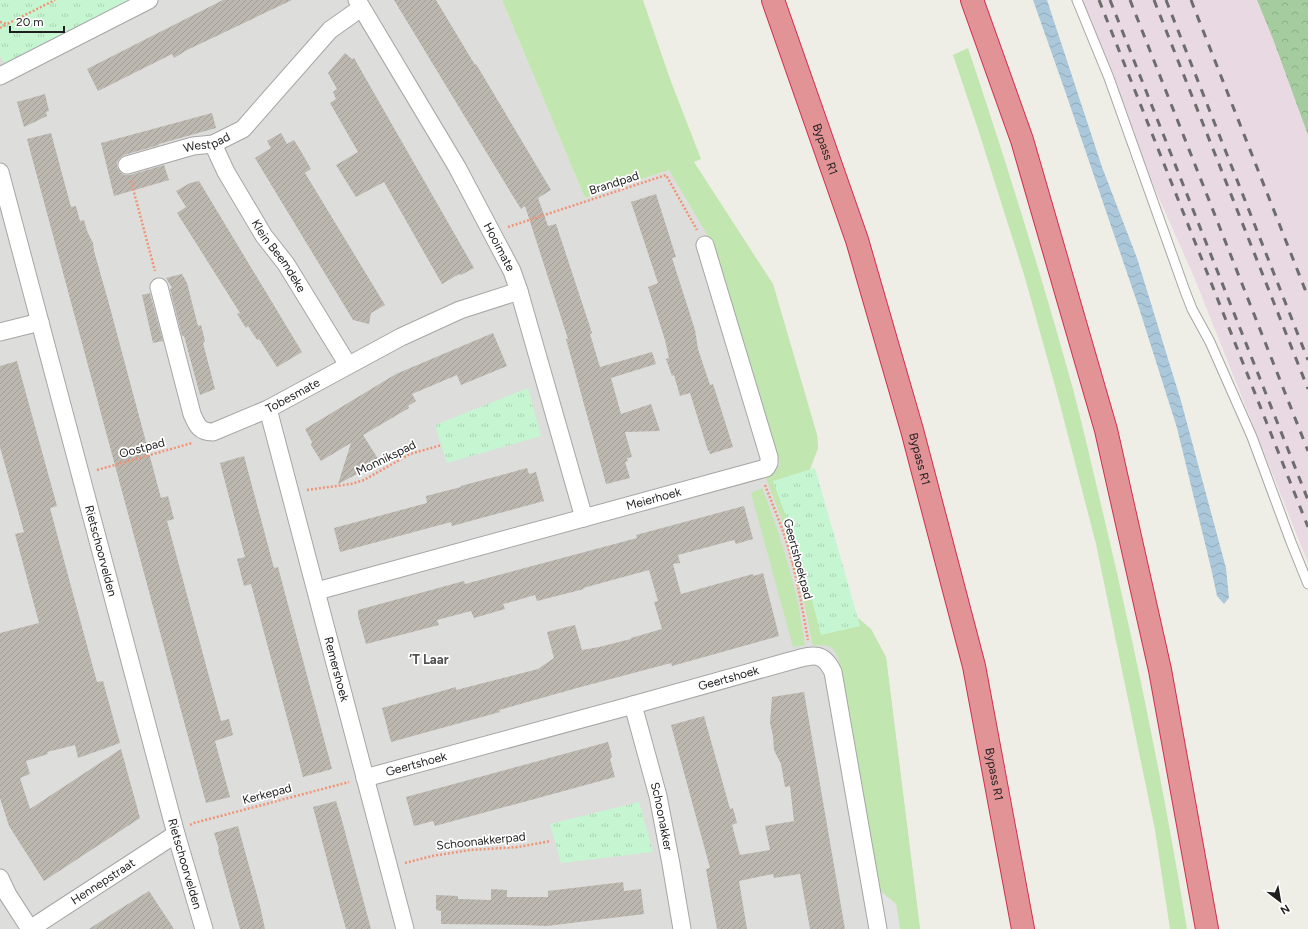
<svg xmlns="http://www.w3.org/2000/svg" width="1308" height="929" font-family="Figtree,sans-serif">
<defs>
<pattern id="forest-crowns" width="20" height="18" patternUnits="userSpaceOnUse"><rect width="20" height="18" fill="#a4cc9e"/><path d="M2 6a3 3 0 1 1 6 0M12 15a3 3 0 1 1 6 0" fill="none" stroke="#8daf88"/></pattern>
<pattern id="park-tufts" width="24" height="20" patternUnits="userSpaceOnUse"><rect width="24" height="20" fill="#c6f6d1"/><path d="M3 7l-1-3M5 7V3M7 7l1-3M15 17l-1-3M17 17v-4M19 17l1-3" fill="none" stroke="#aad2b3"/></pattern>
<pattern id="water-waves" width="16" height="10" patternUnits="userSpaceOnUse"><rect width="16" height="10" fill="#aac8da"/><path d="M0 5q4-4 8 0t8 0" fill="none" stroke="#92abbb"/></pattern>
<pattern id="building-hatch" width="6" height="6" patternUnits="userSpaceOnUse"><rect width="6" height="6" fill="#bcb7af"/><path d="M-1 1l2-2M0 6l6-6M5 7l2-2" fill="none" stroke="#a19d96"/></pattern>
</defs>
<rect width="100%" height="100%" fill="#efeee6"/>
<!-- residential -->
<path fill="#dddddc" d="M 0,0 L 502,0 L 585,198 L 669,170 L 773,284 L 817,435 L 818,448 L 804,485 L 829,594 L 871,629 L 886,657 L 920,929 L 0,929 Z"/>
<!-- railway -->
<path fill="#e8d9e3" d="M 1071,0 L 1257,0 L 1276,45 L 1308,134 L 1308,563 L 1194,277 Z"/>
<!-- grass -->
<g fill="#c2e6b0">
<path d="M 502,0 L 643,0 L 670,79 L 701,159 L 694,162 L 773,284 L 817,435 L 818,448 L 804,485 L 829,594 L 871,629 L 886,657 L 920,929 L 900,929 L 896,904 L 878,889 L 839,662 C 835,646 829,644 813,646 C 807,619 803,591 796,565 C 788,535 777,506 766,478 C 773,474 777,471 780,464 L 712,243 L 669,170 L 585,198 Z"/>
<path d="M 968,48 C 1006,161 1041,274 1073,389 C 1084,430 1093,472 1103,513 C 1136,651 1164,789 1187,929 L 1170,929 L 1155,830 L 1096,544 L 1058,397 L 1025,278 L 978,129 L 953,55 Z"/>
<path d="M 762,488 C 776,523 787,558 796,594 C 800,611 802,628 805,645 L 793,647 L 751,493 Z"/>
</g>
<!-- forest -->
<path fill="url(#forest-crowns)" d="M 1257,0 L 1308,0 L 1308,135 L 1273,39 Z"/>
<!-- park -->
<g fill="url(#park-tufts)">
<path d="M 0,0 L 132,0 L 5,64 L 0,56 Z"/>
<path d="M 528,388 L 541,436 L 447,463 L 435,425 Z"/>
<path d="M 815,468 L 860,626 L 821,635 L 802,561 L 773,481 Z"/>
<path d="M 639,802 L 653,852 L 561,863 L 550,824 Z"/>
</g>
<!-- parking -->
<path fill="#e3e3e3" d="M 878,889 L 896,904 L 900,929 L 884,929 Z"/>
<!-- water -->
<path fill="url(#water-waves)" d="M 1033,0 L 1047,0 L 1102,167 L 1137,258 L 1181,401 L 1226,568 L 1229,598 L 1224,604 L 1217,596 L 1211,568 L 1177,428 L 1139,308 L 1064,88 Z"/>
<!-- building -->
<g fill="url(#building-hatch)">
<path d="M 223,0 L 292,0 L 187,50 L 174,58 L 172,54 L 98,91 L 87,69 Z"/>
<path d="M 394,0 L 436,0 L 475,65 L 476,64 L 485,79 L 551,190 L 538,198 L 548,226 L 556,224 L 592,333 L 590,334 L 600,367 L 652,352 L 656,364 L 611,378 L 621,414 L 651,404 L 660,431 L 625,432 L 632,457 L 627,458 L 628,461 L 625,462 L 630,478 L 606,484 L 566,339 L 568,339 L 525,206 L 521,209 L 511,193 Z"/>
<path d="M 345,53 L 352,59 L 354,58 L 474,268 L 461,275 L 459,274 L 442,284 L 384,182 L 356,197 L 336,165 L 358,152 L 330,103 L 336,99 L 333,92 L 337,89 L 328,73 Z"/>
<path d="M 45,94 L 49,111 L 46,112 L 47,116 L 24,127 L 17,102 Z"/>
<path d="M 212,113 L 216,128 L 159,144 L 159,145 L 124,155 L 120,158 L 117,162 L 117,167 L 120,172 L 124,175 L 130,175 L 164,165 L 169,180 L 114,196 L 101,143 Z"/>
<path d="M 51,133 L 71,207 L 76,206 L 80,221 L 84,220 L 87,231 L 93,243 L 94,251 L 109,304 L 161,498 L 168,496 L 174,519 L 167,521 L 221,721 L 229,719 L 233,735 L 215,741 L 230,797 L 206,803 L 27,139 Z"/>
<path d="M 281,133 L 287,144 L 294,140 L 302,153 L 311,169 L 305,173 L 385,305 L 371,313 L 369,324 L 353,320 L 255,158 L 271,148 L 267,141 Z"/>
<path d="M 199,181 L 302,352 L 277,367 L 259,339 L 257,340 L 248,326 L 246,328 L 237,314 L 240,313 L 177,213 L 186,207 L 176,191 L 190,183 Z"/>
<path d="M 656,194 L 676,257 L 672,258 L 695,330 L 698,349 L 710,385 L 713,384 L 733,447 L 710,454 L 709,450 L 708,451 L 690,393 L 680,396 L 674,375 L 672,376 L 666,359 L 669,358 L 665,340 L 648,287 L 658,283 L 631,202 Z"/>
<path d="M 182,274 L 187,283 L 198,326 L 201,325 L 205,341 L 203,343 L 215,389 L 200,395 L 184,336 L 182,336 L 170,289 L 172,288 L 166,278 Z"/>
<path d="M 150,293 L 163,341 L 153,343 L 142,295 Z"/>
<path d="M 493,333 L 507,366 L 461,385 L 457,375 L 412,394 L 416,401 L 408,406 L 409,408 L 363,435 L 380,462 L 338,484 L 351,443 L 321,461 L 311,445 L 312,442 L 305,429 L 396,374 Z"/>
<path d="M 17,361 L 57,506 L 50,508 L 73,594 L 97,682 L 103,681 L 120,743 L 78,758 L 75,745 L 47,752 L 48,754 L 26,761 L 30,774 L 20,778 L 30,809 L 121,749 L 140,818 L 44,881 L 9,826 L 0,798 L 0,633 L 39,623 L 15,534 L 24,532 L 0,447 L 0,366 Z"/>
<path d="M 244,456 L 274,568 L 278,567 L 332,769 L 303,777 L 251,584 L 244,586 L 237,559 L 245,557 L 220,463 Z"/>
<path d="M 527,468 L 529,474 L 536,472 L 544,501 L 452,526 L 451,522 L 340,552 L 334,528 L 427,503 L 426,496 L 461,487 L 461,486 Z"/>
<path d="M 744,506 L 753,539 L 736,544 L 734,540 L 678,555 L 680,563 L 673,564 L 681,594 L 753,574 L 754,576 L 763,573 L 779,636 L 672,666 L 671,663 L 577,688 L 499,710 L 500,712 L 391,742 L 382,708 L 456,687 L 456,690 L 538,669 L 554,658 L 547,632 L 575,625 L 582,650 L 599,647 L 631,639 L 631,638 L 662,629 L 654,602 L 658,601 L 649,570 L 583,588 L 584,589 L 537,601 L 535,595 L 518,600 L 503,604 L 505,609 L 474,618 L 471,611 L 437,620 L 439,625 L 366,644 L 358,616 L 358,610 L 464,581 L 465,584 L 637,538 L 636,535 Z"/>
<path d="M 804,692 L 845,929 L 810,929 L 800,874 L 774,878 L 773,874 L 739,881 L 747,929 L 717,929 L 706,869 L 710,868 L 671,725 L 704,716 L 730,809 L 733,808 L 737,823 L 732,825 L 740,855 L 770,850 L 765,826 L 794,821 L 790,786 L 785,787 L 781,764 L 774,750 L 773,736 L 770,723 L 772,697 Z"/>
<path d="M 608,742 L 612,756 L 610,759 L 615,777 L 435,826 L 433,821 L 414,826 L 406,797 Z"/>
<path d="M 336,801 L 341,817 L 371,929 L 346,929 L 334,886 L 313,807 Z"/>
<path d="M 238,826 L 260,906 L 265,929 L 240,929 L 218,850 L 219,849 L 214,833 Z"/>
<path d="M 623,882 L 624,891 L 641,889 L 644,914 L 547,926 L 523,925 L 441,924 L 441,911 L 436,910 L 436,895 L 458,896 L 458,899 L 491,900 L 491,889 L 507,890 L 507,897 L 548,897 L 548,891 Z"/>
<path d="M 149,891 L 174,929 L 89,929 L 120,909 Z"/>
</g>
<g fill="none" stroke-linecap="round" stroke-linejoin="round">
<defs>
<path id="service" d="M 1077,0 L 1109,78 L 1185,291 L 1192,309 L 1210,342 L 1252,437 L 1291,542 L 1308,584"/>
<g id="minor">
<path id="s1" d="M 357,0 L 457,167 L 512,271 L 519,291 L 584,518"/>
<path d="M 0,76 L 149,0"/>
<path id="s2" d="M 213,144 L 226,172 L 264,236 L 286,264 L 348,365"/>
<path id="s3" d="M 127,165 L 193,146 L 213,144 L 243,129 L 330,30 L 361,8"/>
<path id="s4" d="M 0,172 L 176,834 L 204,929"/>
<path id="s5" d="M 159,287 L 192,414 C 197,426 200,432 213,432 L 268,409 L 401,337 L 460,310 L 519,291"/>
<path d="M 0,332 L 40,322"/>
<path id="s6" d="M 268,409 L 405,929"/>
<path id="s7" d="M 317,591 L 766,468 L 769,463 L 769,457 L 705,245"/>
<path id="s8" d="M 633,705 L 658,796 L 671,864 L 682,929"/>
<path id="s9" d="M 365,778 L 633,705 L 790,661 C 810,656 822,649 833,672 L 878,929"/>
<path d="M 0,878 L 8,895 L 30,929"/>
<path id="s10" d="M 30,929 L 176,834"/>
</g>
<g id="motorway">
<path id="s11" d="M 773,0 L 857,240 L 912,430 L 974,666 L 1023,929"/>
<path d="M 972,0 L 1022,140 L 1106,430 L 1160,670 L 1207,929"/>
</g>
</defs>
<!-- service casing -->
<use href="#service" stroke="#a6a6a6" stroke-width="11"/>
<!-- minor casing -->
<use href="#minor" stroke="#a6a6a6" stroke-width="19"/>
<!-- motorway casing -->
<use href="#motorway" stroke="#d03050" stroke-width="24"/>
<!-- path -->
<g stroke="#f19475" stroke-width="2.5" stroke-dasharray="2 2" stroke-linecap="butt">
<path d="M 0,22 L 7,24 L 55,0"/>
<path d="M 0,28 L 7,24"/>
<path d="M 131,181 L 155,271"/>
<path d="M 508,227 L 666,175 L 697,230"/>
<path d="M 97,470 L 192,443"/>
<path d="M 765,485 C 770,498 775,510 780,523 C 794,560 801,601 808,640"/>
<path d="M 307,490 L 351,484 L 364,480 L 410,454 L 442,445"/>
<path d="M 792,564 L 802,561"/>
<path d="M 190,825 L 194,823 L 349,782"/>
<path d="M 405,863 L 432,856 L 470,850 L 518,847 L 551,841"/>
</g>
<!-- service -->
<use href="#service" stroke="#fff" stroke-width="9"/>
<!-- minor -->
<use href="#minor" stroke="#fff" stroke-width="17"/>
<!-- motorway -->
<use href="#motorway" stroke="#e29396" stroke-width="22"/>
<!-- rail -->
<g stroke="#6d6d6d" stroke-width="3" stroke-dasharray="8 8" stroke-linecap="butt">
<path d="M 1099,0 L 1308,527"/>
<path d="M 1110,0 L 1308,500"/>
<path d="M 1130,0 L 1308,451"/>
<path d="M 1154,0 L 1308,389"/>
<path d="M 1166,0 L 1308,360"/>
<path d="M 1191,0 L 1308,297"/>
</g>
</g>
<g text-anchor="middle" stroke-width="3.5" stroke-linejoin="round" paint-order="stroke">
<!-- street labels -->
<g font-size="12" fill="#1f1f1f" stroke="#fff">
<text dy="4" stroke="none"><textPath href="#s3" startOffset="83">Westpad</textPath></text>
<text dy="4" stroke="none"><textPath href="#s11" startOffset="158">Bypass R1</textPath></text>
<text transform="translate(614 183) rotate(-18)" y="4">Brandpad</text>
<text dy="4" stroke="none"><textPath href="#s1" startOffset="285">Hooimate</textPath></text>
<text dy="4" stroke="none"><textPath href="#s2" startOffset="130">Klein Beemdeke</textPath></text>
<text dy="4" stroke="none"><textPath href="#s5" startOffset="249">Tobesmate</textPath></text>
<text transform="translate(142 448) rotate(-15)" y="4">Oostpad</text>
<text transform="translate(386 458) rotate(-26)" y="4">Monnikspad</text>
<text dy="4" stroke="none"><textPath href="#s11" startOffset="482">Bypass R1</textPath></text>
<text dy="4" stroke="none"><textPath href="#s7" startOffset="349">Meierhoek</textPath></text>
<text dy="4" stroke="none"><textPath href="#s4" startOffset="392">Rietschoorvelden</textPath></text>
<text transform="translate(798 559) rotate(75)" y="4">Geertshoekpad</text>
<text dy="4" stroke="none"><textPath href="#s6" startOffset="269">Remershoek</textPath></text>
<text dy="4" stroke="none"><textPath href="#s9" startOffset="377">Geertshoek</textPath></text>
<text dy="4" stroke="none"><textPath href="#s9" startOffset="53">Geertshoek</textPath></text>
<text dy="4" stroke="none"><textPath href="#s11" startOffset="806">Bypass R1</textPath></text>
<text transform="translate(267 794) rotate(-15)" y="4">Kerkepad</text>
<text dy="4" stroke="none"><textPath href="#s8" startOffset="115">Schoonakker</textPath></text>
<text transform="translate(481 841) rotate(-6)" y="4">Schoonakkerpad</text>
<text dy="4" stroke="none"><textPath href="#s4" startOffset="716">Rietschoorvelden</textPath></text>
<text dy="4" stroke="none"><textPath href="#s10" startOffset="87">Hennepstraat</textPath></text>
</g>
<!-- neighbourhood labels -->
<g font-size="13" font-weight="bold" fill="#525252" stroke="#fff">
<text x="429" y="664">’T Laar</text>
</g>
</g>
<!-- north arrow -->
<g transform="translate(1280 901) rotate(149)" stroke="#ffffff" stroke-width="3" paint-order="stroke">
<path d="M0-3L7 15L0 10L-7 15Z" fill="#1f1f1f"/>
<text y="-6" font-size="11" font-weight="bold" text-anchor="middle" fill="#1f1f1f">N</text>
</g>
<!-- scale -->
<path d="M10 26v6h54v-6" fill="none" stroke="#1f1f1f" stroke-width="2"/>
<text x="16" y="26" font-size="12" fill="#1f1f1f" stroke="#ffffff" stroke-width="3" paint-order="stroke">20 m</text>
</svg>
